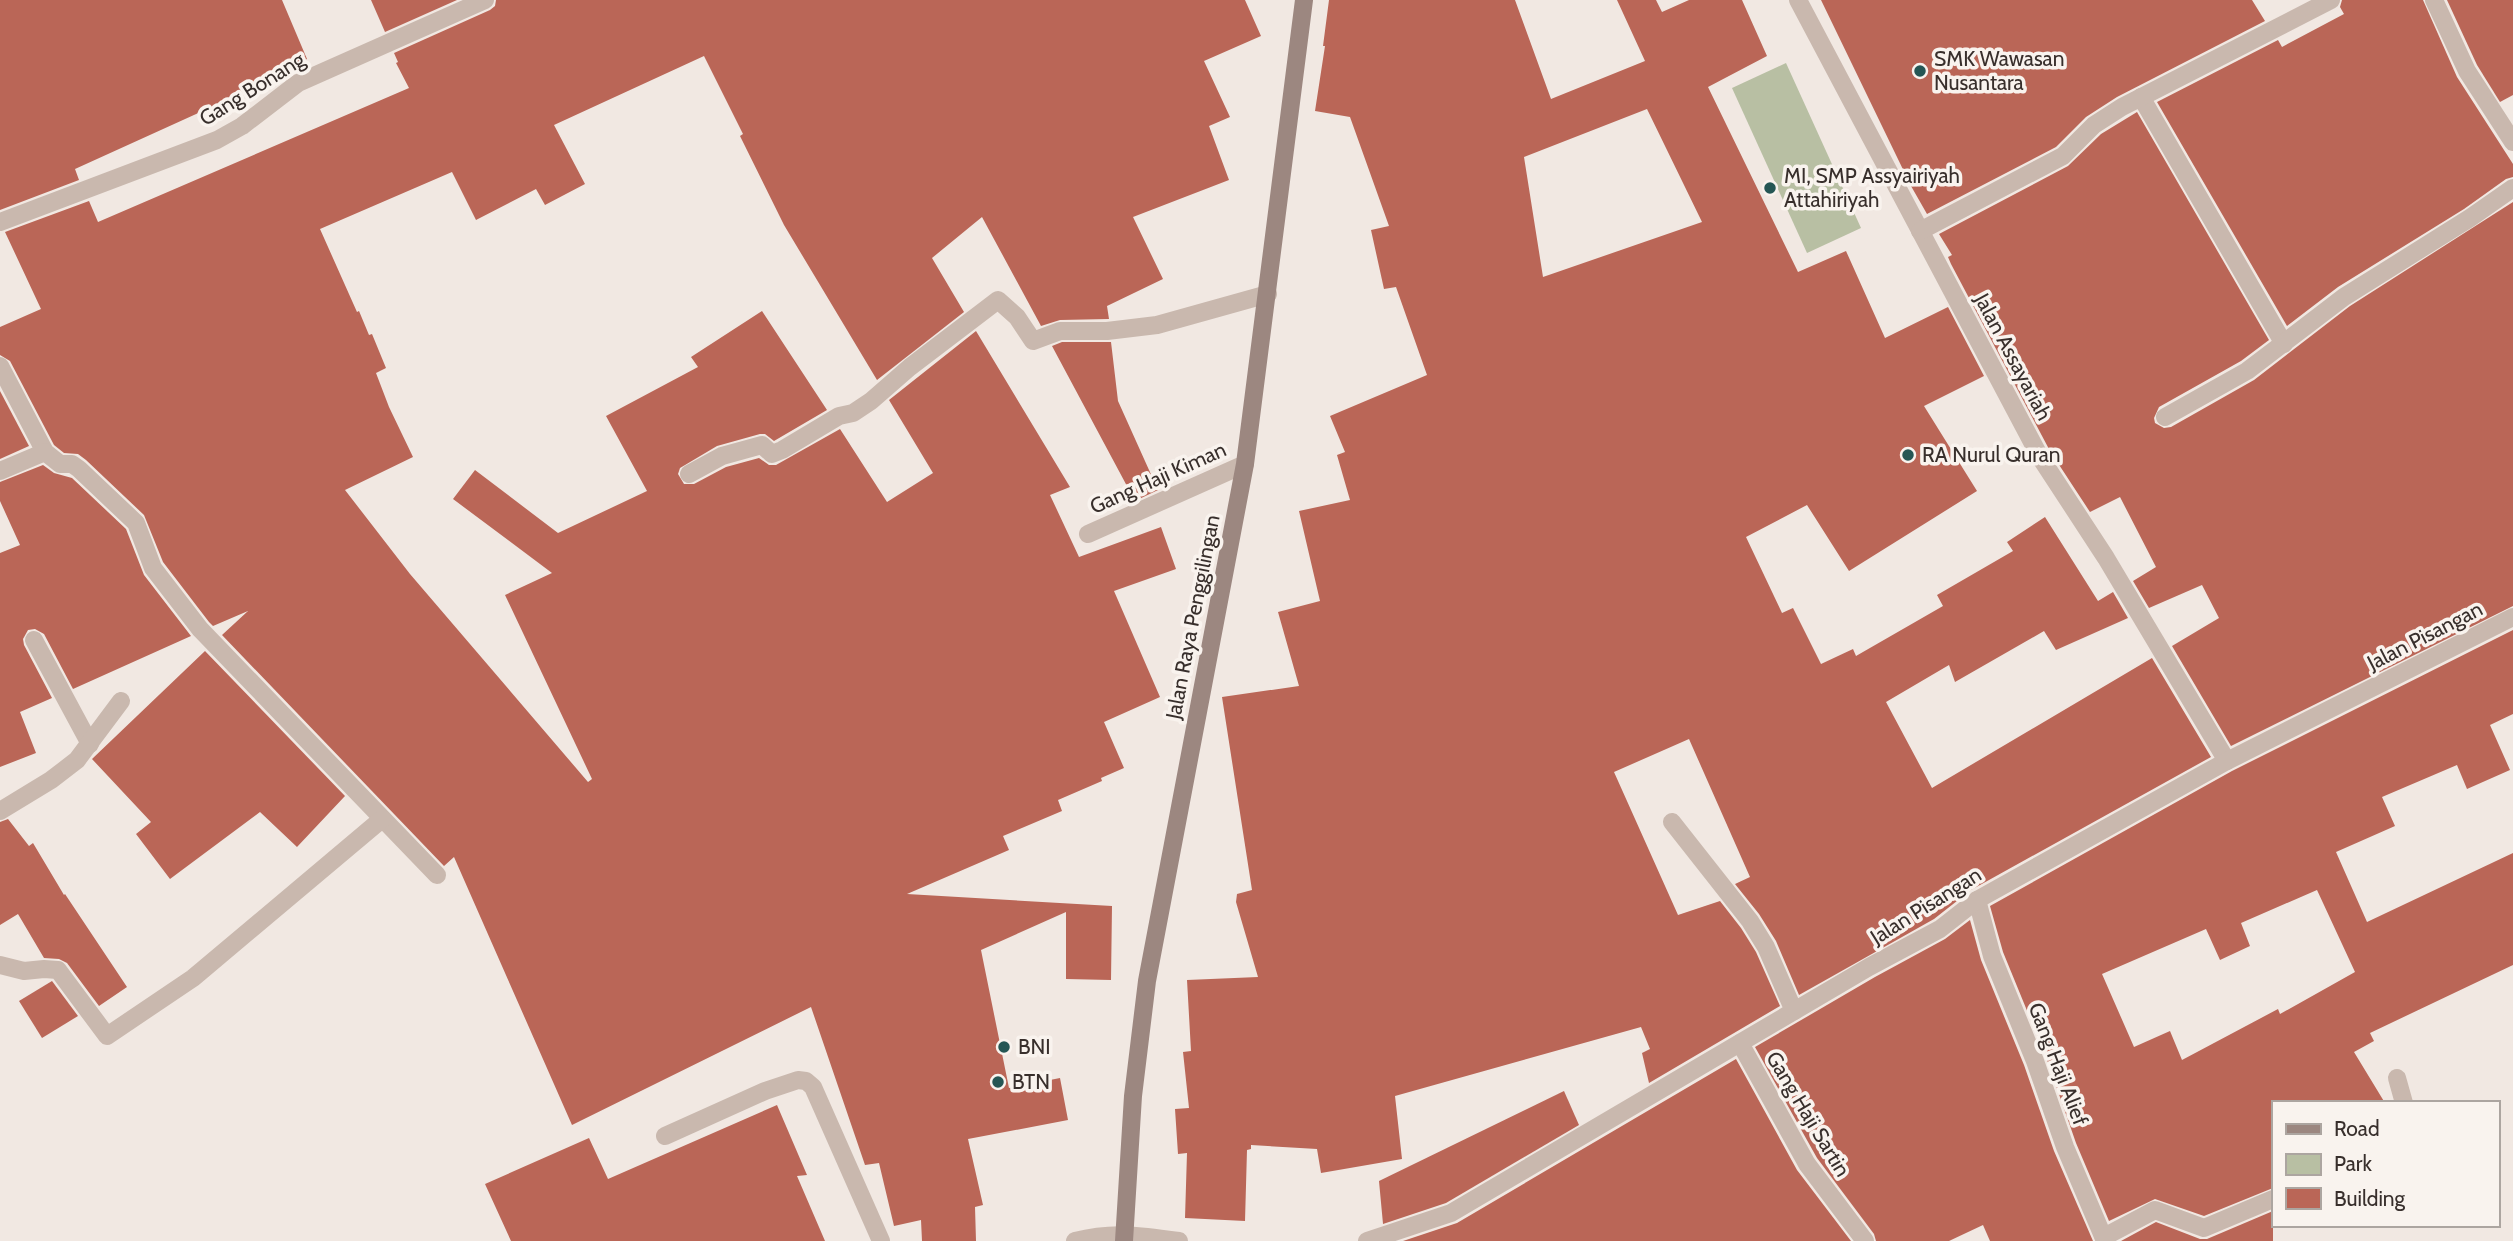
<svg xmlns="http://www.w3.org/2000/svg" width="2513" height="1241" font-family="Cabin,sans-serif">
<rect width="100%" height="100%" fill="#f1e8e2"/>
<!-- green -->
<path fill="#b8bfa3" d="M 1786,63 L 1861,228 L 1807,253 L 1732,88 Z"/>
<!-- building -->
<g fill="#ba6657" fill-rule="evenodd">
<path d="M 0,0 L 282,0 L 307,59 L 246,85 L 249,90 L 75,169 L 79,180 L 0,210 Z"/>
<path d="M 371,0 L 457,0 L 385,32 Z"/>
<path d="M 496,0 L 1245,0 L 1261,36 L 1204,61 L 1230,117 L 1209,126 L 1229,180 L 1133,217 L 1163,279 L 1107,306 L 1109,319 L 1060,320 L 1041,326 L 982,217 L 932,258 L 964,312 L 877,380 L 784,225 L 740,136 L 743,134 L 704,56 L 554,125 L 585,184 L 545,205 L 536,189 L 476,220 L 452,172 L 320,229 L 357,312 L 359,311 L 369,335 L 372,334 L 386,368 L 376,373 L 389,407 L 413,457 L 345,490 L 410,574 L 588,782 L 592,779 L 505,595 L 552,573 L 453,499 L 475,470 L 558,533 L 647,491 L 606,416 L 698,367 L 691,357 L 762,311 L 827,410 L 774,441 L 765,434 L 760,434 L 717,446 L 680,468 L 678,474 L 684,484 L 694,484 L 726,467 L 759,458 L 769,465 L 776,465 L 840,429 L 887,502 L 933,473 L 889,400 L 976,331 L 1070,487 L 1050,495 L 1079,557 L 1161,527 L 1176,569 L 1114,591 L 1160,697 L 1104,722 L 1124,768 L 1101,778 L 1102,781 L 1058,800 L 1062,811 L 1003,836 L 1009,850 L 907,894 L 1112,906 L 1111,980 L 1066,979 L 1066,912 L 981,950 L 1009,1088 L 1060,1078 L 1068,1120 L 968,1139 L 983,1205 L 975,1207 L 976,1241 L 922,1241 L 921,1220 L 894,1226 L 879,1163 L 865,1165 L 811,1007 L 572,1125 L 454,857 L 444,866 L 222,635 L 248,611 L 213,626 L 209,622 L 163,562 L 144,515 L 86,460 L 78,454 L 64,453 L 54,445 L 10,361 L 0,355 L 0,327 L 41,309 L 5,232 L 89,201 L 98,222 L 409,88 L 396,63 L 398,62 L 394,53 L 490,10 L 495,6 Z"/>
<path d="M 1329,0 L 1515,0 L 1551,99 L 1645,61 L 1617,0 L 1656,0 L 1662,12 L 1689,0 L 1742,0 L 1767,56 L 1708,87 L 1798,272 L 1846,251 L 1885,338 L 1948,307 L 1984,376 L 1924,406 L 1977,491 L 1849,571 L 1807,505 L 1746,537 L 1782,613 L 1793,608 L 1821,664 L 1853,649 L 1856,656 L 1943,606 L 1937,595 L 2013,551 L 2007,542 L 2045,517 L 2098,601 L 2113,592 L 2128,618 L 2056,650 L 2044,631 L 1955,682 L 1949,665 L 1886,702 L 1932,788 L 2152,658 L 2211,757 L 1971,890 L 1934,919 L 1799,995 L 1776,941 L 1759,914 L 1735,884 L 1750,877 L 1689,739 L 1614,772 L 1678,915 L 1720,901 L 1741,928 L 1756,952 L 1780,1006 L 1649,1083 L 1642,1053 L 1650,1049 L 1641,1027 L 1395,1096 L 1402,1159 L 1321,1173 L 1317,1149 L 1251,1145 L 1251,1149 L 1247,1150 L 1245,1221 L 1185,1218 L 1187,1153 L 1178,1154 L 1175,1109 L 1189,1108 L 1183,1052 L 1191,1051 L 1187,980 L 1258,977 L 1236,902 L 1237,894 L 1252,890 L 1222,697 L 1299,686 L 1278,612 L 1320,601 L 1299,511 L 1350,500 L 1337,455 L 1345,452 L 1330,416 L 1427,375 L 1396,287 L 1384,289 L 1371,230 L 1389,226 L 1350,117 L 1315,111 L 1325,46 L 1323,46 ZM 1647,109 L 1702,222 L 1543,277 L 1524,157 Z"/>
<path d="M 1821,0 L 2252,0 L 2265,21 L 2117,97 L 2086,117 L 2056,147 L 1927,214 L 1911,186 Z"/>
<path d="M 2342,0 L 2423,0 L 2457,77 L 2513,164 L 2513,177 L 2506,179 L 2464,209 L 2338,287 L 2287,326 L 2157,102 L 2278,40 L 2282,47 L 2344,14 L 2340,7 Z"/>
<path d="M 2447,0 L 2513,0 L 2513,95 L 2500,102 L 2477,65 Z"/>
<path d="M 2137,112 L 2269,340 L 2241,361 L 2159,407 L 2154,418 L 2155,423 L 2164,428 L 2171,427 L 2254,380 L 2350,306 L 2513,202 L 2513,606 L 2231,746 L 2172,646 L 2219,618 L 2202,585 L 2149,608 L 2133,581 L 2156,567 L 2120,497 L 2090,512 L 2088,509 L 2050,451 L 1951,264 L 1948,257 L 1952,255 L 1939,234 L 2068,166 L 2101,134 Z"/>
<path d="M 1062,342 L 1111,342 L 1118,401 L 1158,490 L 1135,501 L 1052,346 Z"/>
<path d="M 0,391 L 29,446 L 0,459 Z"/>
<path d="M 43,465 L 54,473 L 72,478 L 126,529 L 144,575 L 191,636 L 73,689 L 44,634 L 35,629 L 28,630 L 23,639 L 24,645 L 52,698 L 20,712 L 36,753 L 0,767 L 0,553 L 20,545 L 0,501 L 0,482 Z"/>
<path d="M 2513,630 L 2513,714 L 2490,725 L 2510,770 L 2467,789 L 2457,765 L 2382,797 L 2395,826 L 2336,852 L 2367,922 L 2513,853 L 2513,965 L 2370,1033 L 2374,1041 L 2354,1052 L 2385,1103 L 2273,1103 L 2273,1188 L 2204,1216 L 2155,1199 L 2109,1221 L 2076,1143 L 2046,1057 L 2003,952 L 1990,906 L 2232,771 ZM 2317,890 L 2355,972 L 2280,1014 L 2278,1009 L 2182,1060 L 2170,1031 L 2134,1047 L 2102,974 L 2206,929 L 2220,960 L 2250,946 L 2241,923 Z"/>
<path d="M 205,651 L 345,796 L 297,847 L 260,812 L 170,879 L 136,834 L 151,822 L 92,759 Z"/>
<path d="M 8,819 L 29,846 L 33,843 L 64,895 L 65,894 L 127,987 L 99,1006 L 67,963 L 59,959 L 44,958 L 18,914 L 0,925 L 0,822 Z"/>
<path d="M 1970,920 L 1981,960 L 2024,1065 L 2054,1151 L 2093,1241 L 1990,1241 L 1983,1225 L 1949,1241 L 1876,1241 L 1874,1234 L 1817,1158 L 1755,1047 L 1875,977 L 1945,939 Z"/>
<path d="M 52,981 L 78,1016 L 42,1038 L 19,1001 Z"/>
<path d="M 1736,1059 L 1797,1170 L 1851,1241 L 1403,1241 L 1457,1223 Z"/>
<path d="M 1564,1091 L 1579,1125 L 1446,1203 L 1383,1224 L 1379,1181 Z"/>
<path d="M 777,1105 L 807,1175 L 797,1176 L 825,1241 L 511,1241 L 485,1184 L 589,1138 L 608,1179 Z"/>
<path d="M 2273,1211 L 2273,1241 L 2121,1241 L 2156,1222 L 2200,1239 L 2207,1239 Z"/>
</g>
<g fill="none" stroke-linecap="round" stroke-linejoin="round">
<!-- lane -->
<path stroke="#c9b8ae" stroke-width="18" d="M 665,1136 L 765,1091 L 798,1080 L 806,1081 L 813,1087 L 881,1241"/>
<!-- street -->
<g stroke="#c9b8ae" stroke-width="18">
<path d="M 1798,0 L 2040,457 L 2106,558 L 2227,761"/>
<path d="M 2434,0 L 2467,71 L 2513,142"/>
<path d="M 2141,97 L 2284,344"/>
<path d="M 0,222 L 217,140 L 242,126 L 298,83 L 485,0"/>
<path d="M 1920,231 L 2063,156 L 2094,125 L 2122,107 L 2331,0"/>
<path d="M 0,366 L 45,452 L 60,464 L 72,464 L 79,469 L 136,523 L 153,568 L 200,629 L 437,875"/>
<path d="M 2165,417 L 2247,371 L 2344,297 L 2470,218 L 2513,188"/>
<path d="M 0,471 L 45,452"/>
<path d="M 689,474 L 722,456 L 762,445 L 772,454 L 782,450 L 839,416 L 853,413 L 871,401 L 910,367 L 998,300 L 1017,317 L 1033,341 L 1060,331 L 1107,331 L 1157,325 L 1268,294"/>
<path d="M 1088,534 L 1245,464"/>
<path d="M 34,640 L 90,744"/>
<path d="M 0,811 L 51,780 L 77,760 L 121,701"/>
<path d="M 1672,822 L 1750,921 L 1766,947 L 1794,1011"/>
<path d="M 1977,900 L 1992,956 L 2035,1061 L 2065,1147 L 2105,1241"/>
<path d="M 0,965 L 24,971 L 44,969 L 58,970 L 107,1036 L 193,978 L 382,819"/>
<path d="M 1740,1043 L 1807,1164 L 1865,1241"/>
<path d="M 2397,1078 L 2404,1103"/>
<path d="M 2104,1237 L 2155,1210 L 2204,1228 L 2273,1199"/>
<path d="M 1075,1241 C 1114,1231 1140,1236 1179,1241"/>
<path d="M 1367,1241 L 1451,1213 L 1869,967 L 1940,929 L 1977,900 L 2227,761 L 2513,617"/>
</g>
<!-- secondary -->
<path stroke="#9c8780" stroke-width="18" d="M 1124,1241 L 1133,1096 L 1147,981 L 1245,464 L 1304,0"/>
</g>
<!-- markers -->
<g fill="#255654" stroke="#f9f3ee" stroke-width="2.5">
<circle cx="1920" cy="71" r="7"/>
<circle cx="1770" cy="188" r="7"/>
<circle cx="1908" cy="455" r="7"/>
<circle cx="1004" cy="1047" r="7"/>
<circle cx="998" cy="1082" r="7"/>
</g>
<g text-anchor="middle" stroke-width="7" stroke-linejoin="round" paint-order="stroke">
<!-- poi labels -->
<g font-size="21" fill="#382f2c" stroke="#f9f3ee" text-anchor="start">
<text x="1934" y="66">SMK Wawasan<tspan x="1934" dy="24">Nusantara</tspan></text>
<text x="1784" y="183">MI, SMP Assyairiyah<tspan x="1784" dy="24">Attahiriyah</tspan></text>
<text x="1922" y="462">RA Nurul Quran</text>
<text x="1018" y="1054">BNI</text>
<text x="1012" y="1089">BTN</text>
</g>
<!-- street labels -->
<g font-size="21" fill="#382f2c" stroke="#f9f3ee">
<text transform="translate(252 89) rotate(-32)" y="7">Gang Bonang</text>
<text transform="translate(2013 357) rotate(62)" y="7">Jalan Assayariah</text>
<text transform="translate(1158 478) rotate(-24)" y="7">Gang Haji Kiman</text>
<text transform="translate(1193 617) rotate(-79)" y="7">Jalan Raya Penggilingan</text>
<text transform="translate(2425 636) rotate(-27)" y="7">Jalan Pisangan</text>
<text transform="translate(1926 906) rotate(-32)" y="7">Jalan Pisangan</text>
<text transform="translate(2058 1064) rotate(69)" y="7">Gang Haji Alief</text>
<text transform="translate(1808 1114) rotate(59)" y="7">Gang Haji Sartin</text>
</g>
</g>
<!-- legend -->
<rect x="2272" y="1101" width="228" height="126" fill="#f9f3ee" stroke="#aca5a0" stroke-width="2"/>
<rect x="2286" y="1124" width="35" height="10" fill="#9c8780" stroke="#aca5a0" stroke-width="2"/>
<text x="2334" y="1136" font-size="21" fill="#382f2c">Road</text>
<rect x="2286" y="1154" width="35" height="21" fill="#b8bfa3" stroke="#aca5a0" stroke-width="2"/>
<text x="2334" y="1171" font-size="21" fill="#382f2c">Park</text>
<rect x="2286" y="1188" width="35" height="21" fill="#ba6657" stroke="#aca5a0" stroke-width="2"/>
<text x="2334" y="1206" font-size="21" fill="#382f2c">Building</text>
</svg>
